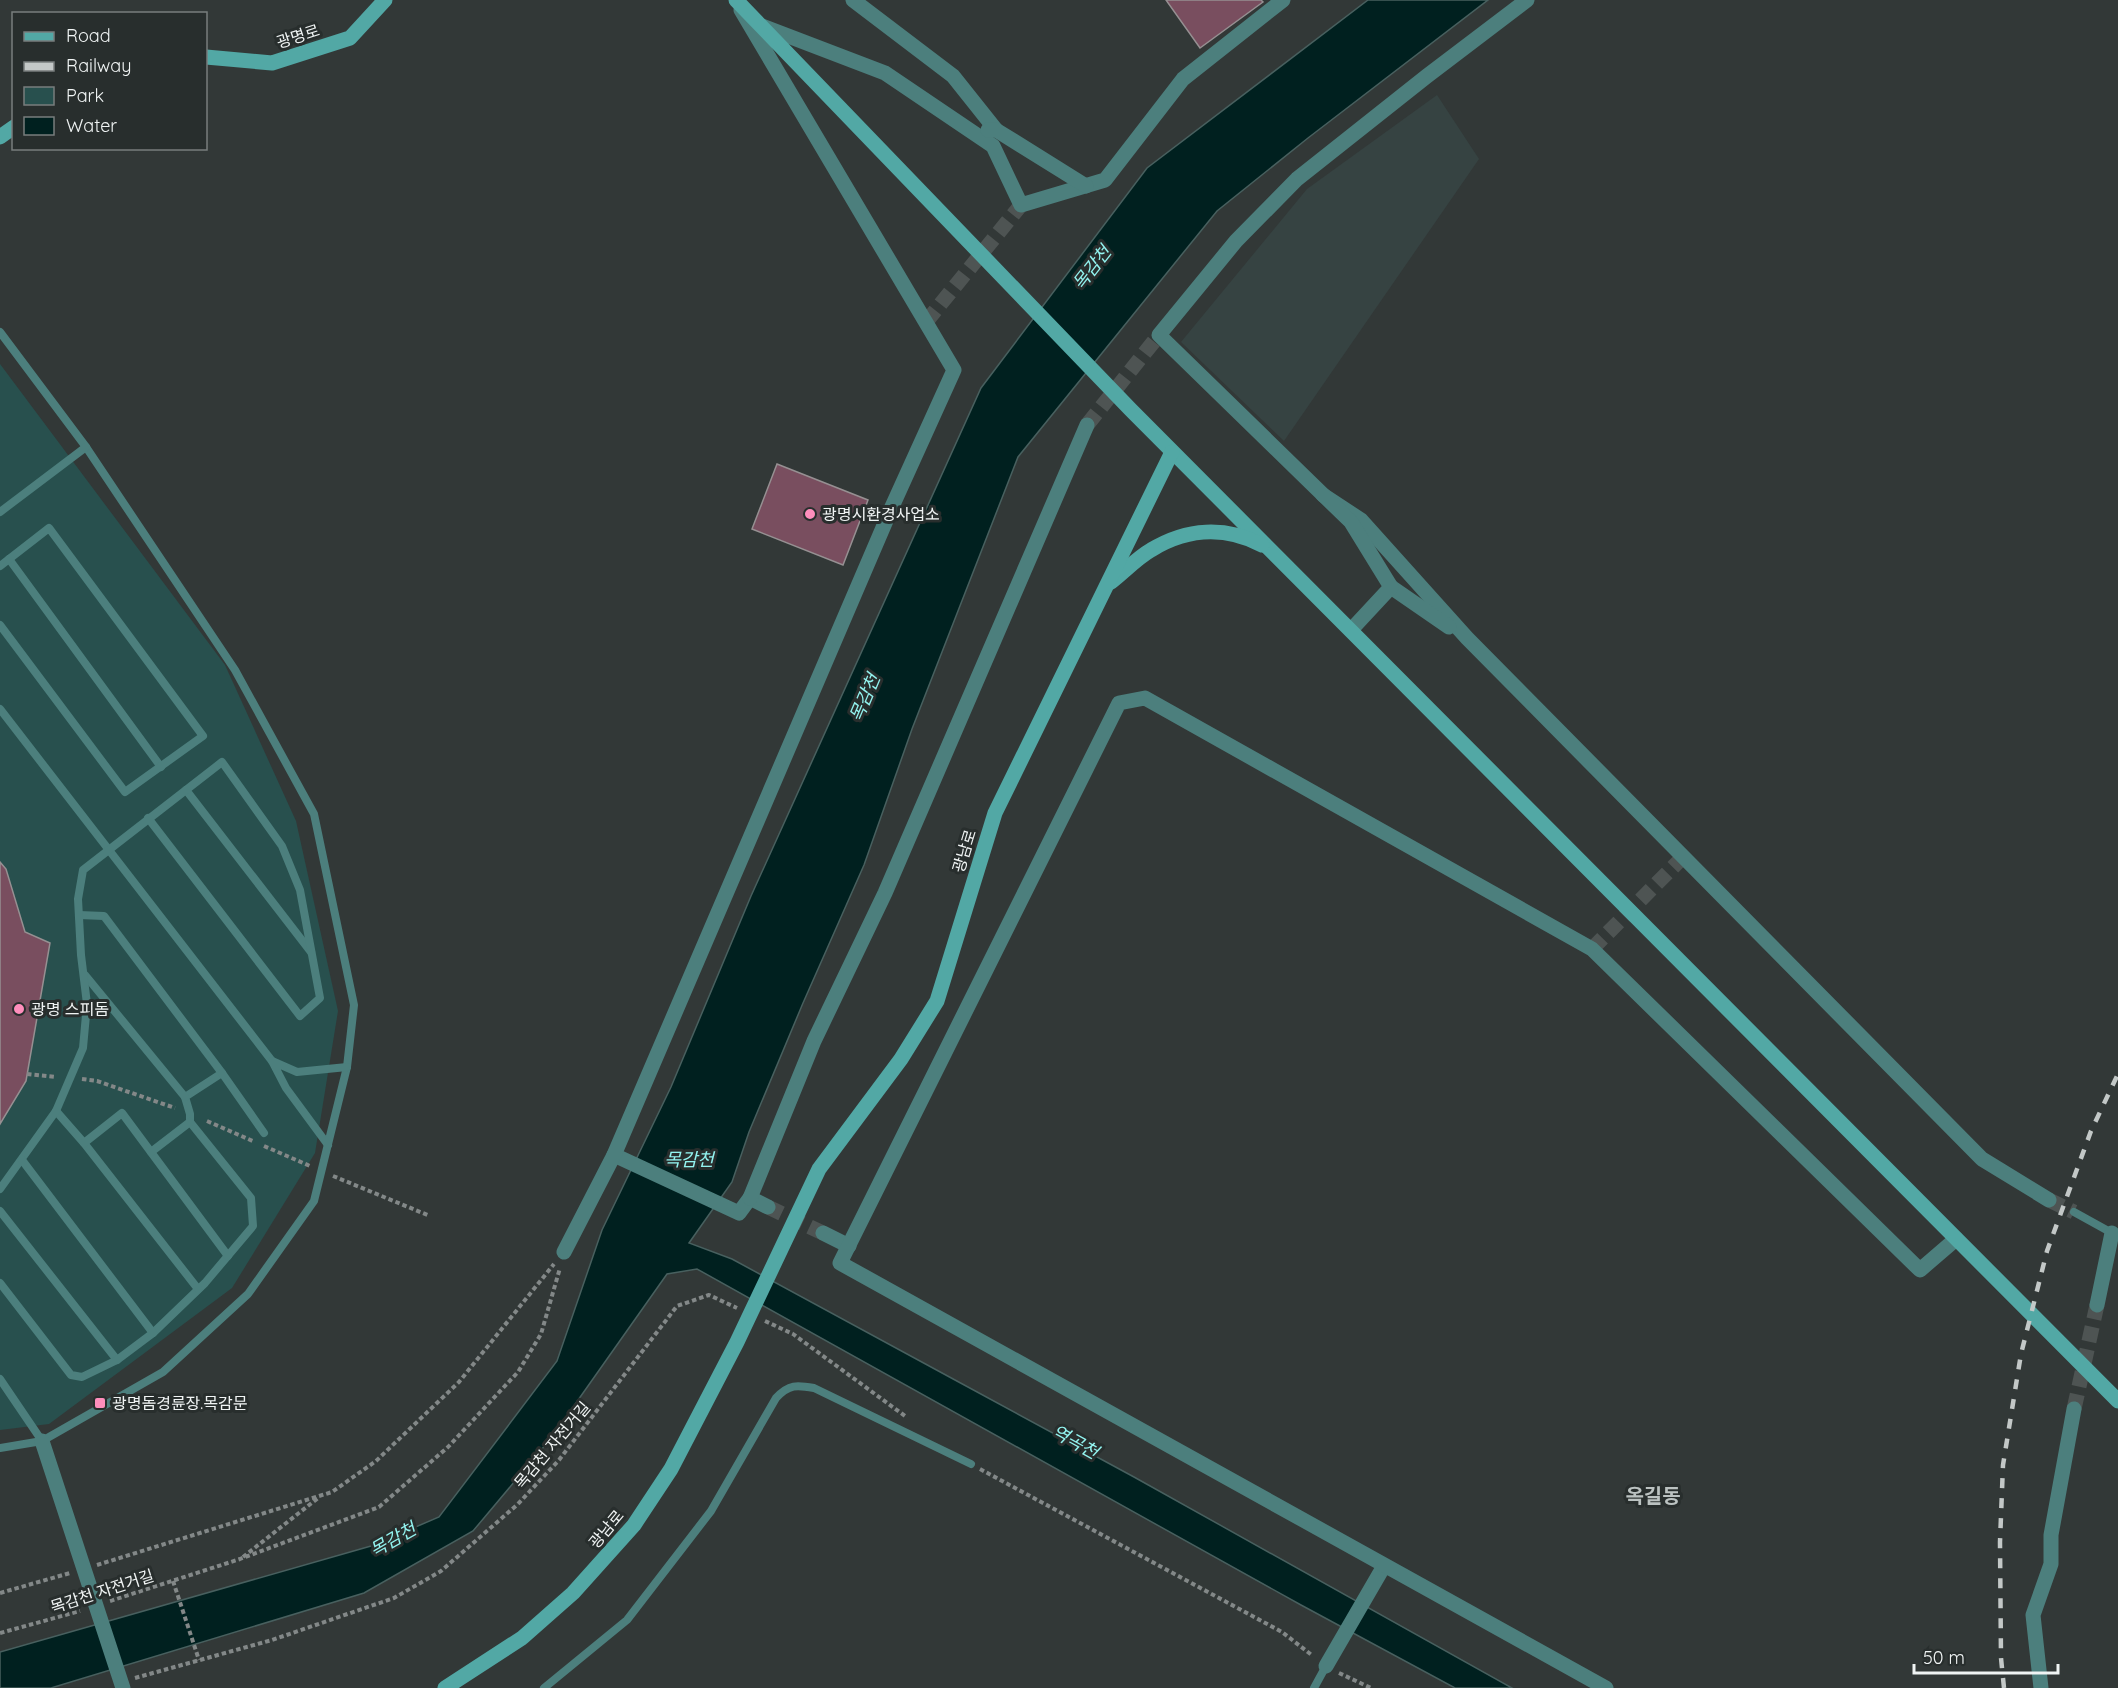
<svg xmlns="http://www.w3.org/2000/svg" width="2118" height="1688" font-family="Quicksand,'Noto Sans KR',sans-serif">
<rect width="100%" height="100%" fill="#323837"/>
<!-- built -->
<path fill="#364342" d="M 1437,95 L 1479,159 L 1284,441 L 1181,342 L 1307,189 Z"/>
<!-- green -->
<path fill="#28504e" d="M 0,364 L 225,665 L 296,821 L 338,1011 L 315,1153 L 232,1288 L 49,1424 L 0,1430 Z"/>
<!-- water -->
<path fill="#00201f" stroke="#48605f" stroke-width="1.5" d="M 1368,0 L 1488,0 L 1308,138 L 1217,211 L 1018,457 L 912,729 L 864,865 L 803,1003 L 749,1132 L 732,1182 L 689,1243 L 732,1259 L 955,1380 L 1134,1477 L 1512,1688 L 1455,1688 L 1301,1605 L 697,1269 L 667,1274 L 552,1437 L 473,1531 L 364,1593 L 51,1688 L 0,1688 L 0,1652 L 371,1546 L 439,1517 L 557,1361 L 602,1230 L 671,1087 L 751,896 L 981,388 L 1147,168 Z"/>
<!-- building -->
<g fill="#794e5f" stroke="#969092" stroke-width="1.5">
<path d="M 1166,0 L 1261,0 L 1263,2 L 1200,48 Z"/>
<path d="M 777,464 L 868,500 L 843,565 L 752,529 Z"/>
<path d="M 0,862 L 6,869 L 25,932 L 50,943 L 26,1081 L 0,1124 Z"/>
</g>
<g fill="none" stroke-linecap="round" stroke-linejoin="round">
<!-- street-tunnel -->
<g stroke="#4e5453" stroke-width="15" stroke-dasharray="15 8" stroke-linecap="butt">
<path d="M 926,322 L 1021,205"/>
<path d="M 1087,425 L 1159,335"/>
<path d="M 1592,949 L 1683,857"/>
<path d="M 2049,1200 L 2074,1212"/>
<path d="M 768,1207 L 823,1233"/>
<path d="M 2074,1409 L 2097,1305"/>
</g>
<!-- path -->
<g stroke="#838888" stroke-width="4" stroke-dasharray="4.5 3" stroke-linecap="butt">
<path d="M 27,1074 L 56,1077"/>
<path d="M 82,1079 L 97,1081 L 175,1108"/>
<path d="M 207,1121 L 255,1142"/>
<path d="M 264,1146 L 310,1166"/>
<path d="M 333,1176 L 430,1216"/>
<path d="M 765,1321 L 793,1334 L 905,1416"/>
<path d="M 980,1469 L 1282,1632 L 1313,1656"/>
<path d="M 243,1557 L 318,1498"/>
<path d="M 97,1565 L 332,1492 L 376,1461 L 459,1382 L 554,1264"/>
<path d="M 173,1581 L 199,1660"/>
<path d="M 0,1593 L 70,1573"/>
<path d="M 110,1601 L 240,1559 L 379,1507 L 448,1447 L 518,1372 L 541,1334 L 560,1268"/>
<path d="M 0,1633 L 80,1611"/>
<path d="M 1339,1673 L 1371,1688"/>
<path d="M 135,1678 L 272,1640 L 394,1598 L 441,1571 L 518,1504 L 559,1460 L 677,1306 L 709,1295 L 737,1308"/>
</g>
<!-- lane -->
<g stroke="#4c7f7d" stroke-width="8">
<path d="M 0,332 L 86,447 L 235,670 L 314,814 L 354,1005 L 347,1067 L 314,1201 L 248,1294 L 163,1372 L 42,1441 L 0,1448"/>
<path d="M 0,512 L 86,447"/>
<path d="M 9,559 L 161,767"/>
<path d="M 0,566 L 49,528 L 203,736 L 125,792 L 0,625"/>
<path d="M 0,709 L 272,1061"/>
<path d="M 186,790 L 311,952"/>
<path d="M 79,915 L 104,916 L 222,1073 L 185,1097 L 190,1114 L 190,1122 L 251,1198 L 253,1226 L 205,1283 L 153,1333"/>
<path d="M 85,975 L 185,1097"/>
<path d="M 222,1073 L 264,1133"/>
<path d="M 56,1111 L 84,1143 L 198,1289"/>
<path d="M 84,1143 L 122,1113 L 228,1256"/>
<path d="M 328,1145 L 286,1088 L 272,1061 L 297,1072 L 347,1067"/>
<path d="M 151,1152 L 190,1122"/>
<path d="M 0,1189 L 56,1111 L 83,1048 L 87,1004 L 81,955 L 78,899 L 83,870 L 222,762 L 282,846 L 300,890 L 320,998 L 300,1016 L 148,818"/>
<path d="M 0,1211 L 117,1360"/>
<path d="M 2074,1212 L 2112,1233"/>
<path d="M 0,1283 L 71,1375 L 82,1377 L 117,1360 L 153,1333 L 22,1160"/>
<path d="M 0,1379 L 42,1441"/>
<path d="M 544,1688 L 627,1620 L 711,1511 L 776,1398 C 789,1384 797,1385 814,1388 L 971,1464"/>
<path d="M 1314,1688 L 1326,1666"/>
</g>
<!-- street -->
<g stroke="#4c7f7d" stroke-width="15">
<path d="M 853,0 L 953,76 L 996,130"/>
<path d="M 762,26 L 885,73 L 993,146 L 1021,205 L 1105,180 L 1183,79 L 1283,0"/>
<path d="M 988,130 L 996,130 L 1086,186"/>
<path d="M 1323,495 L 1361,520 L 1467,638 L 1982,1159 L 2049,1200"/>
<path d="M 1391,587 L 1449,627"/>
<path d="M 1351,630 L 1391,587 L 1351,522 L 1159,335 L 1236,241 L 1297,179 L 1427,76 L 1527,0"/>
<path d="M 614,1155 L 739,1213 L 750,1198 L 768,1207"/>
<path d="M 750,1198 L 814,1041 L 885,893 L 1087,425"/>
<path d="M 823,1233 L 849,1246"/>
<path d="M 564,1252 L 614,1155 L 891,509 L 954,370 L 741,10"/>
<path d="M 2097,1305 L 2112,1233"/>
<path d="M 42,1441 L 123,1688"/>
<path d="M 1326,1666 L 1384,1566"/>
<path d="M 1606,1688 L 840,1263 L 1119,703 L 1145,698 L 1592,949 L 1920,1270 L 1956,1239"/>
<path d="M 2041,1688 L 2033,1615 L 2051,1564 L 2051,1535 L 2074,1409"/>
</g>
<!-- secondary -->
<g stroke="#52a8a5" stroke-width="15">
<path d="M 736,0 L 1131,410 L 2118,1401"/>
<path d="M 206,57 L 272,63 L 350,38 L 385,0"/>
<path d="M 0,137 L 14,127"/>
<path d="M 1111,582 C 1124,572 1137,558 1151,550 C 1187,528 1225,526 1262,545"/>
<path d="M 445,1688 L 522,1638 L 573,1593 L 634,1525 L 671,1469 L 737,1342 L 819,1169 L 901,1059 L 937,1001 L 995,813 L 1172,452"/>
</g>
<!-- rail -->
<path stroke="#c3c8c7" stroke-width="4.5" stroke-dasharray="10 10" stroke-linecap="butt" d="M 2004,1688 L 2001,1658 L 2000,1542 L 2003,1465 L 2021,1354 L 2047,1251 L 2091,1131 L 2118,1074"/>
</g>
<!-- markers -->
<g fill="#fe8ebc" stroke="#282e2d" stroke-width="2">
<circle cx="810" cy="514" r="6"/>
<circle cx="19" cy="1009" r="6"/>
<rect x="94" y="1397" width="12" height="12" rx="3"/>
</g>
<g text-anchor="middle" stroke-width="6" stroke-linejoin="round" paint-order="stroke">
<!-- street labels -->
<g font-size="16" fill="#f0f4f4" stroke="#282e2d">
<text transform="translate(298 36) rotate(-18)" y="6">광명로</text>
<text transform="translate(964 851) rotate(-73)" y="6">광남로</text>
<text transform="translate(552 1445) rotate(-50)" y="6">목감천 자전거길</text>
<text transform="translate(606 1529) rotate(-50)" y="6">광남로</text>
<text transform="translate(102 1591) rotate(-18)" y="6">목감천 자전거길</text>
</g>
<!-- poi labels -->
<g font-size="16" fill="#f0f4f4" stroke="#282e2d" text-anchor="start">
<text x="822" y="520">광명시환경사업소</text>
<text x="31" y="1015">광명 스피돔</text>
<text x="112" y="1409">광명돔경륜장.목감문</text>
</g>
<!-- water labels -->
<g font-size="18" font-style="italic" fill="#93f4f0" stroke="#282e2d">
<text transform="translate(1092 268) rotate(-52)" y="6">목감천</text>
<text transform="translate(865 698) rotate(-67)" y="6">목감천</text>
<text x="689" y="1166">목감천</text>
<text transform="translate(1075 1442) rotate(29)" y="6">역곡천</text>
<text transform="translate(393 1540) rotate(-30)" y="6">목감천</text>
</g>
<!-- quarter labels -->
<g font-size="20" font-weight="bold" fill="#bbc2c1" stroke="#282e2d">
<text x="1653" y="1503">옥길동</text>
</g>
</g>
<!-- legend -->
<rect x="12" y="12" width="195" height="138" fill="#282e2d" stroke="#787d7d" stroke-width="1.5"/>
<rect x="24" y="32" width="30" height="9" fill="#52a8a5" stroke="#787d7d" stroke-width="1.5"/>
<text x="66" y="42" font-size="18" fill="#f0f4f4">Road</text>
<rect x="24" y="62" width="30" height="9" fill="#c3c8c7" stroke="#787d7d" stroke-width="1.5"/>
<text x="66" y="72" font-size="18" fill="#f0f4f4">Railway</text>
<rect x="24" y="87" width="30" height="18" fill="#28504e" stroke="#787d7d" stroke-width="1.5"/>
<text x="66" y="102" font-size="18" fill="#f0f4f4">Park</text>
<rect x="24" y="117" width="30" height="18" fill="#00201f" stroke="#787d7d" stroke-width="1.5"/>
<text x="66" y="132" font-size="18" fill="#f0f4f4">Water</text>
<!-- scale -->
<path d="M1914 1664v9h144v-9" fill="none" stroke="#f0f4f4" stroke-width="3"/>
<text x="1923" y="1664" font-size="18" fill="#f0f4f4" stroke="#282e2d" stroke-width="4.5" paint-order="stroke">50 m</text>
</svg>
